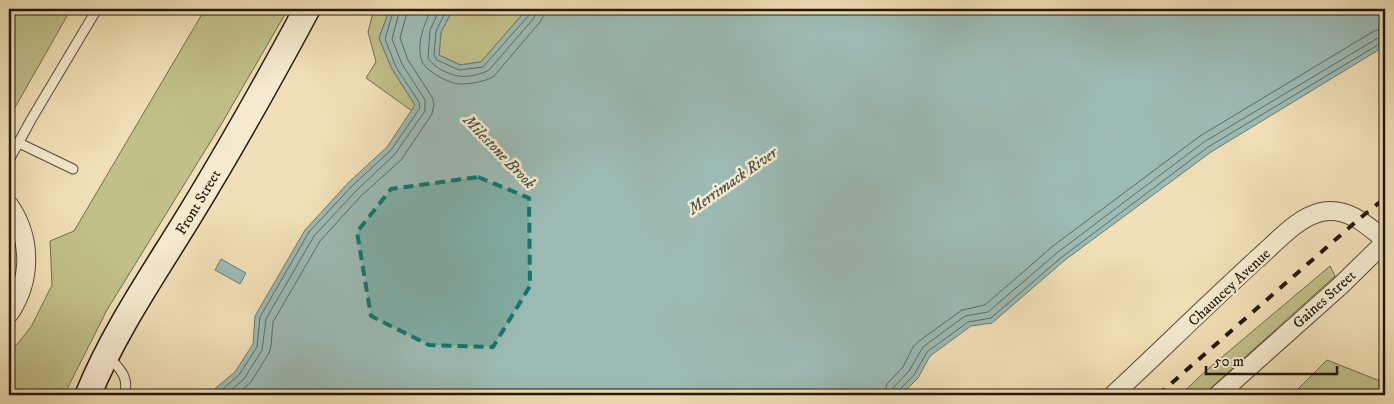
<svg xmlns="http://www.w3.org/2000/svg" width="1394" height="404" font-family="'IM FELL DW Pica',serif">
<rect width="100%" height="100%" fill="#f1e0b7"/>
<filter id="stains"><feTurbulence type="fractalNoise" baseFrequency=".004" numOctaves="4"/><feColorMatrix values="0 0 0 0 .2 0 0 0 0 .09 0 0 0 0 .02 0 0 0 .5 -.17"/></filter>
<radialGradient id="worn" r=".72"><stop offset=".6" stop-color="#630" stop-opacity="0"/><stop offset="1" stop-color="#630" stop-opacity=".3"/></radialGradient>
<!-- green -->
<g fill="#c1c08a" stroke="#726c4c">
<path d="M 9,9 L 71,9 L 9,118 Z"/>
<path d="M 205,9 L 288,9 L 222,123 L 107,310 L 64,395 L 9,395 L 9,354 L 31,327 L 52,285 L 50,241 L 74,231 Z"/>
<path d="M 374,9 L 390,9 L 379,38 L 392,69 L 415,105 L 412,111 L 366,78 L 376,62 L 368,32 Z"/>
<path d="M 453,9 L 527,9 L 481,62 L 460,65 L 439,55 L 441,32 Z"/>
<path d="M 1330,266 L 1335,276 L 1203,395 L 1180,395 L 1209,368 Z"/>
<path d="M 1327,360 L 1385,383 L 1385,395 L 1299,395 L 1298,389 Z"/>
</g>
<!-- water -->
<g fill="#9cbbb5" stroke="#6c7a72">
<path d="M 390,9 L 453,9 L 441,32 L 439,55 L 460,65 L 481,62 L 527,9 L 1385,9 L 1385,46 L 1211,152 L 1065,260 L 992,323 L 971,326 L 930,356 L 918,378 L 901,395 L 210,395 L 212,391 L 235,372 L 253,344 L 255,316 L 305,230 L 348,183 L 387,147 L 415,105 L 392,69 L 379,38 Z"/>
<path d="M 221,259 L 246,273 L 240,284 L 215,270 Z"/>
</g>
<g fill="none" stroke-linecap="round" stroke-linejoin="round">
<!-- shore -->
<g stroke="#606a61" stroke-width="1">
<path d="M 432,9 C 424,23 416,45 422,61 C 425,71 450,84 460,84 C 470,84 485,82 494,76 L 540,22 L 544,15 L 545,9"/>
<path d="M 440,9 L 430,30 L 428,58 C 433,67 448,74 458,76 C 466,78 482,74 489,70 L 534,18 L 537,9"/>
<path d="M 447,9 L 436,31 L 434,55 L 437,60 L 459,70 L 483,67 L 530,14 L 531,9"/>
<path d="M 216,395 L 239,375 L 257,347 L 260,317 L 309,232 L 352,186 L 391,150 L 420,108 L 419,102 L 396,67 L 385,39 L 394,9"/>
<path d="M 225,395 L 244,379 L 262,350 L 266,319 L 314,236 L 356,191 L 395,154 L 425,111 L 425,100 L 402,64 L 392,39 L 400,9"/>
<path d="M 236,395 L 251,382 L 269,353 L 271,346 L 273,322 L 320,241 L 361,196 L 401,160 L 432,114 L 434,104 L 432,97 L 408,60 L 400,38 L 408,9"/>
<path d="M 884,395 L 887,384 L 903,367 L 913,347 L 919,341 L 962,310 L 985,305 L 1053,246 L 1200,136 L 1374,31 L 1385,28"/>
<path d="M 892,395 L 893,388 L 909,371 L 923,347 L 965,316 L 988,312 L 1058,252 L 1204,142 L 1378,38 L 1385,36"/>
<path d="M 898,395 L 899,390 L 914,375 L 927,352 L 968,322 L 991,318 L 1062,257 L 1208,147 L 1381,43 L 1385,42"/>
</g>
<defs>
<g id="lane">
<path d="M 19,143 L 73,169"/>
<path d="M 9,160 L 32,118 L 97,9"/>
<path d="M 109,357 C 120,369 130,378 124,395"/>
</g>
<g id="street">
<path d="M 9,205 C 32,238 32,280 9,314"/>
<path d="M 1113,395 C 1161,350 1208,304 1257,259 C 1276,243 1296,218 1321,212 C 1347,206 1367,225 1385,240"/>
<path d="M 1218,395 L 1340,286 L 1385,242"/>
</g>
<path id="secondary" d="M 88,395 C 114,331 155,272 191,213 C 232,146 270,78 307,9"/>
</defs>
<!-- lane casing -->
<use href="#lane" stroke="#564b38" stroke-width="11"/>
<!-- street casing -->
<use href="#street" stroke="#564b38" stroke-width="20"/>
<!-- secondary casing -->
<use href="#secondary" stroke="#23190d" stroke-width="28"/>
<!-- lane -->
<use href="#lane" stroke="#f6ebd0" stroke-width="9"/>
<!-- street -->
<use href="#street" stroke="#f6ebd0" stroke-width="18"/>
<!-- secondary -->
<use href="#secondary" stroke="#f6ebd0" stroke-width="25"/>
<!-- rail -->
<path stroke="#23190d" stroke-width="4" stroke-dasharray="9 9" stroke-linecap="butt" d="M 1158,395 L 1359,219 L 1385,198"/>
</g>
<!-- marked area -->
<path fill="#0f766e" fill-opacity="0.2" stroke="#0f766e" stroke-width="4" stroke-dasharray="10 6" stroke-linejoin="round" d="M 478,177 L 529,198 L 530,286 L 493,347 L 429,345 L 371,316 L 357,232 L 391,189 Z"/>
<g text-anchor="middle" stroke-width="5" stroke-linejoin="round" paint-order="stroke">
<!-- street labels -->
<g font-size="15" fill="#23190d" stroke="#f6ebd0">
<text transform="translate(198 202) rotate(-59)" y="5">Front Street</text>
<text transform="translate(1229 287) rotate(-43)" y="5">Chauncey Avenue</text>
<text transform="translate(1324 299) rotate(-42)" y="5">Gaines Street</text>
</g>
<!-- water labels -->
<g font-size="16" font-style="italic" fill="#4d5248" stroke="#f6ebd0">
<text transform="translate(500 151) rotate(46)" y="6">Milestone Brook</text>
<text transform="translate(732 180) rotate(-35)" y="6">Merrimack River</text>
</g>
</g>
<!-- margin -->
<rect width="1394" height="404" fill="none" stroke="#f1e0b7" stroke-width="30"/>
<rect x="10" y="10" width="1374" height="384" fill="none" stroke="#23190d" stroke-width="2.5"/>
<rect x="15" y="15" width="1364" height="374" fill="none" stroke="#23190d"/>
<!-- scale -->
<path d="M1206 366v8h131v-8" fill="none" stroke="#23190d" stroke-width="2.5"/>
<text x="1214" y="366" font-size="15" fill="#23190d" stroke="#f6ebd0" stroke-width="4" paint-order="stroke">50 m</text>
<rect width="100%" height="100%" filter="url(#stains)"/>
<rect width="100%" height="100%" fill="url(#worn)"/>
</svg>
